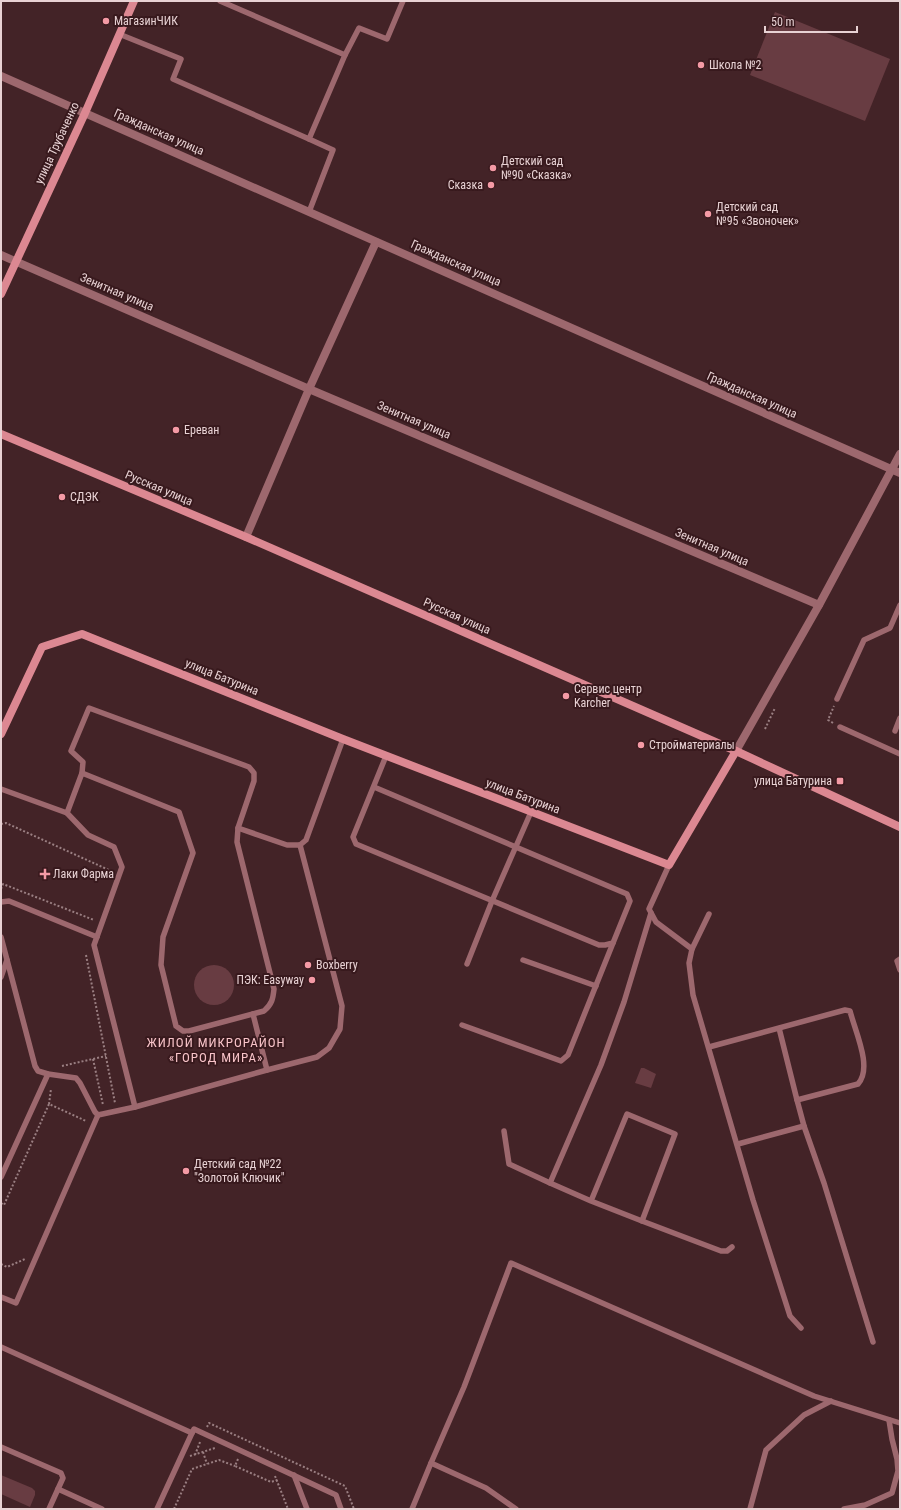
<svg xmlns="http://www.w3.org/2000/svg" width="901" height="1510" font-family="'Roboto Condensed',sans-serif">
<rect width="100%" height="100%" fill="#432327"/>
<!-- green -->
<g fill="#683c42">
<path d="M 775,12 L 890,59 L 865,121 L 750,75 Z"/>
<circle cx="214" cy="985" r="20"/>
<path d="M 641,1068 L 644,1068 L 656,1074 L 651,1088 L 635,1083 Z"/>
<path d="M 1,1475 L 32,1488 L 35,1491 L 35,1495 L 30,1507 L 1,1494 Z"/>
</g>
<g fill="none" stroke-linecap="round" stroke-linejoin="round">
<!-- path -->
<g stroke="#9a7f82" stroke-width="2" stroke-dasharray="2 2" stroke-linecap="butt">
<path d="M 833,723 L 828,720 L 834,706"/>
<path d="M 765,729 L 775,708"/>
<path d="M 1,824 L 6,823 L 111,871"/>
<path d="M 1,889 L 3,884 L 94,920"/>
<path d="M 86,955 L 115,1103"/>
<path d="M 93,1059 L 103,1105"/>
<path d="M 62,1066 L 106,1056"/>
<path d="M 49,1104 L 51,1089"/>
<path d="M 1,1203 L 4,1205 L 49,1104 L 86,1121"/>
<path d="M 1,1264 L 7,1267 L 25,1259"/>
<path d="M 207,1427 L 209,1423 L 345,1486 L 354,1509"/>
<path d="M 203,1452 L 207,1464"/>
<path d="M 195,1455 L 200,1442"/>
<path d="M 190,1456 L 215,1448"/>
<path d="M 238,1459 L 235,1466 L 271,1482 L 277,1480"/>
<path d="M 275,1476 L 288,1509"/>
<path d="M 174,1509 L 192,1469 L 219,1460 L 235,1466"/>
</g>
<!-- lane -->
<g stroke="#9d686e" stroke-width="5.5">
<path d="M 119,34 L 181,59 L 173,79 L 309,139 L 345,55 L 220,1"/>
<path d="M 345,55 L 359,28 L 387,39 L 403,1"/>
<path d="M 309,212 L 333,150 L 309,139"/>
<path d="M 837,699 L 864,640 L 890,628 L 900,605"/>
<path d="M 840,727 L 900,754"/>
<path d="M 895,731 L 900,718"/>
<path d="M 82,773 L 83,762 L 71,751 L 89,708 L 249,767 L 254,773 L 254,781 L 238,828 L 287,845 L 300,845 L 306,840 L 343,739"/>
<path d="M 374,787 L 627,894 L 630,901 L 613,943 L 605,945 L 599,945 L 356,844 L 353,837 L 386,756"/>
<path d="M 1,789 L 67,813 L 82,773 L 179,812 L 193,853 L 163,937 L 161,965 L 176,1026 L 183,1031 L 189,1031 L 264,1011 C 272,1004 273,999 274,989 L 237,842 L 238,828"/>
<path d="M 67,813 L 88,835 L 114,847 L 122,867 L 94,945 L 135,1107 L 267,1070 L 253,1014"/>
<path d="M 669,865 L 649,909 L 656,922 L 692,949 L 689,963 L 693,995 L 753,1200 L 790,1316 L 801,1328"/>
<path d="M 1,902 L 9,901 L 97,937"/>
<path d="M 1,937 L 35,1066 L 38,1071 L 48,1074 L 76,1078 L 80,1083 L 95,1112 L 98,1115 L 135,1107"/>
<path d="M 692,949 L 709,914"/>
<path d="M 900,959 L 897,961 L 900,970"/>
<path d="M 523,960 L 596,986"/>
<path d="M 467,964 L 492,901 L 531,812"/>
<path d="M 1,977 L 7,960"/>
<path d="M 462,1025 L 561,1061 L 568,1055 L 613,943"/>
<path d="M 709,1047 L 845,1010 L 850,1011 C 855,1031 873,1068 858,1084 L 797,1100 L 779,1028"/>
<path d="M 267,1070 L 317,1057 L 329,1048 L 340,1029 L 342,1006 L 300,845"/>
<path d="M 797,1100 L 804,1126 L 824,1183 L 873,1342"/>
<path d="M 504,1131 L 509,1164 L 550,1183"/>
<path d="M 738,1144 L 804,1126"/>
<path d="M 1,1177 L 48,1074"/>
<path d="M 591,1201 L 642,1221 L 675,1134 L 627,1114 L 591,1201 L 550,1183 L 601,1065 L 624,1002 L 651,913"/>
<path d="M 642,1221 L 721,1251 L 727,1251 L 732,1247"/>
<path d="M 1,1297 L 16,1303 L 98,1115"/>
<path d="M 1,1347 L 192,1433 L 157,1509"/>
<path d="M 192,1433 L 194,1429 L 336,1495 L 341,1509"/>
<path d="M 1,1447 L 61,1473 L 63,1478 L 58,1489"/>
<path d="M 294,1475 L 307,1509"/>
<path d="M 49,1509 L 58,1489 L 102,1509"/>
<path d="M 412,1509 L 431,1463"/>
<path d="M 516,1509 L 486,1488 L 431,1463 L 464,1387 L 511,1263 L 814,1396 L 900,1423"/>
<path d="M 750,1509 L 766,1450 L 804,1415 L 831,1401"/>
<path d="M 844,1509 L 865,1505 L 892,1493 L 898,1471 L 897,1459 L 892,1439 L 889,1420"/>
</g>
<!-- street -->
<g stroke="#9d686e" stroke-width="8">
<path d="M 1,76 L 900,473"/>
<path d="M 1,255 L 309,389 L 819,605"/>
<path d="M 246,537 L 309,389 L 376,242"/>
<path d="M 736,751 L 819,605 L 900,454"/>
</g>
<!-- secondary -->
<g stroke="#dc8892" stroke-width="8">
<path d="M 1,294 L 85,113 L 134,1"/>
<path d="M 1,434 L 246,537 L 736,751 L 900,827"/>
<path d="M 1,734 L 42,647 L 82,634 L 343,739 L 669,865 L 736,751"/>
</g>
</g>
<!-- markers -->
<g fill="#f49aa5" stroke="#38191d" stroke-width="1.5">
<circle cx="106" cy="21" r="4"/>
<circle cx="701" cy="65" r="4"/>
<circle cx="493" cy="168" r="4"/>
<circle cx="491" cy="185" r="4"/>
<circle cx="708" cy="214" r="4"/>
<circle cx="176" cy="430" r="4"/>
<circle cx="62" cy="497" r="4"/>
<circle cx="566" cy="696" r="4"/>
<circle cx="641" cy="745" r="4"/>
<rect x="836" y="777" width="8" height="8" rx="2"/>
<path d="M43 868h4v4h4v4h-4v4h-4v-4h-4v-4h4z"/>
<circle cx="308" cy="965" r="4"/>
<circle cx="312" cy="980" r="4"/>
<circle cx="186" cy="1171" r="4"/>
</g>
<g text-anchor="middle" stroke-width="4" stroke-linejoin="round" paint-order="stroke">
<!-- poi labels -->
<g font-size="12" fill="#e8d2d4" stroke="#38191d" text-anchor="start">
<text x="114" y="25">МагазинЧИК</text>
<text x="709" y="69">Школа №2</text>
<text x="501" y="165">Детский сад<tspan x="501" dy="14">№90 «Сказка»</tspan></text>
<text x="483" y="189" text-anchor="end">Сказка</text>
<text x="716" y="211">Детский сад<tspan x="716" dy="14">№95 «Звоночек»</tspan></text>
<text x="184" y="434">Ереван</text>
<text x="70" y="501">СДЭК</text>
<text x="574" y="693">Сервис центр<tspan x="574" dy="14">Karcher</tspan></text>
<text x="649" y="749">Стройматериалы</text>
<text x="832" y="785" text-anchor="end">улица Батурина</text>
<text x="53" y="878">Лаки Фарма</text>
<text x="316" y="969">Boxberry</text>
<text x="304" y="984" text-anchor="end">ПЭК: Easyway</text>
<text x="194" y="1168">Детский сад №22<tspan x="194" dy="14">"Золотой Ключик"</tspan></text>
</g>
<!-- street labels -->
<g font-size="12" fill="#e8d2d4" stroke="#38191d">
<text transform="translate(159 132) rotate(24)" y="4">Гражданская улица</text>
<text transform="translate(57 143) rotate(-65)" y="4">улица Трубаченко</text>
<text transform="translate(456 263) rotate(24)" y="4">Гражданская улица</text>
<text transform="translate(117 292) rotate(23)" y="4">Зенитная улица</text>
<text transform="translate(752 395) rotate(24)" y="4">Гражданская улица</text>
<text transform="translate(414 420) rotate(23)" y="4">Зенитная улица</text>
<text transform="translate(159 488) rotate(23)" y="4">Русская улица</text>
<text transform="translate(712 547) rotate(23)" y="4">Зенитная улица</text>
<text transform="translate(457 616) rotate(24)" y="4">Русская улица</text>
<text transform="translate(222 677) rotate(22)" y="4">улица Батурина</text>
<text transform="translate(523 796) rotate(21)" y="4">улица Батурина</text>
</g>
<!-- neighbourhood labels -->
<g font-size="13" letter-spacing="1" fill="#f8c4c9" stroke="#38191d">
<text x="216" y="1047">ЖИЛОЙ МИКРОРАЙОН<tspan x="216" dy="15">«ГОРОД МИРА»</tspan></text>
</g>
</g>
<!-- border -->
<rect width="901" height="1510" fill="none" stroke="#e8d2d4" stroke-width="4"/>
<!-- scale -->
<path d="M765 26v6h92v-6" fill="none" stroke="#e8d2d4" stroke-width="2"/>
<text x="771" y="26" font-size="12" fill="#e8d2d4" stroke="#38191d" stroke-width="3" paint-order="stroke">50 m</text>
</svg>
